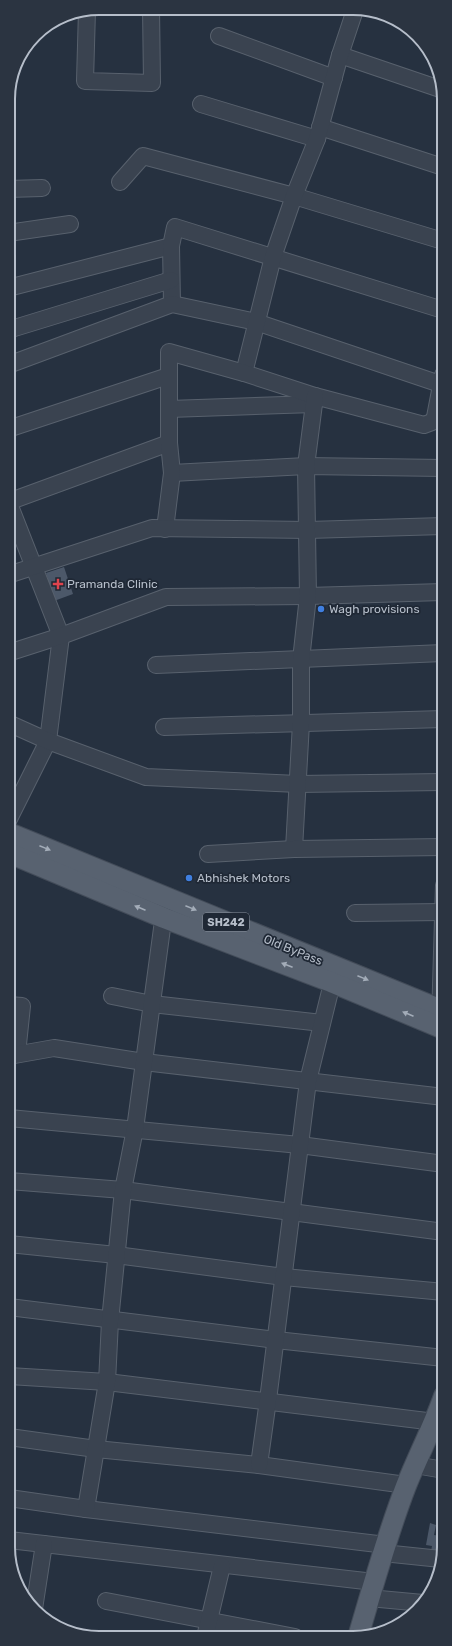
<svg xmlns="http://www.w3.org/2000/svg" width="452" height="1646" font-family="Rubik,sans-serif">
<rect width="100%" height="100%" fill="#263140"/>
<!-- building -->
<g fill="#4c5869">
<path d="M 64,567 L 73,594 L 54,601 L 46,573 Z"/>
<path d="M 430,1523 L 436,1525 L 434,1535 L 441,1536 L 439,1552 L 431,1551 L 432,1546 L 426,1545 Z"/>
</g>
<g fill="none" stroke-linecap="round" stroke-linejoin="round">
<defs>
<g id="minor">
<path d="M 87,10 L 85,81 L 152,83 L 151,8"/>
<path d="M 219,36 L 334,78"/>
<path d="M 340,55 L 443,90"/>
<path d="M 201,104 L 317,139"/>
<path d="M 320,127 L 443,167"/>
<path d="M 120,182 L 143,156 L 294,196 L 443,241"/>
<path d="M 8,189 L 42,188"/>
<path d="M 8,233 L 70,224"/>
<path d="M 8,288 L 171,246"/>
<path d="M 172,304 L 171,246 L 175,227 L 443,310"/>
<path d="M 8,330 L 171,280"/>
<path d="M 8,365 L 172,304 L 256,322 L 443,385"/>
<path d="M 244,373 L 273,257 L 294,196 L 317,139 L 340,55 L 355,10"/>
<path d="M 169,409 L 314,404"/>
<path d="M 8,429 L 168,376"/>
<path d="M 172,473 L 306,466 L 443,468"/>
<path d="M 8,501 L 61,636 L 48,741 L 8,821"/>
<path d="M 8,502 L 169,443"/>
<path d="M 165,529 L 172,473 L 169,443 L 169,352 L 244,373 L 315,396 L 424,425 L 432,422 L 435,417 L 443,375"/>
<path d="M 8,575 L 152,528 L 308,530 L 443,526"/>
<path d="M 8,653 L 61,636 L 166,597 L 308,596 L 443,592"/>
<path d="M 156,665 L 443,653"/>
<path d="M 8,723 L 48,741 L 146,777 L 298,784 L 443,782"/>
<path d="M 164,727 L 443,719"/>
<path d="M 294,849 L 301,723 L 301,660 L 308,596 L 306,466 L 315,396"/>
<path d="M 208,854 L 294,849 L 444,847"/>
<path d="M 355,913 L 444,912"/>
<path d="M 112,996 L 152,1004 L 322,1023"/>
<path d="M 9,1005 L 22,1006 L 17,1054"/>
<path d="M 440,1019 L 444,885"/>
<path d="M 9,1056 L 54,1048 L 144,1062 L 444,1097"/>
<path d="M 9,1118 L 300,1145 L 444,1164"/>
<path d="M 9,1181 L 123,1190 L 444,1232"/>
<path d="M 9,1244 L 116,1255 L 284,1277 L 444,1292"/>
<path d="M 9,1307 L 276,1340 L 444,1358"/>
<path d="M 9,1376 L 107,1382 L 435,1422"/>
<path d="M 9,1437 L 96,1449 L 259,1465 L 406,1485"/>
<path d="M 259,1465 L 268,1400 L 308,1081 L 335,971"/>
<path d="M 415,1465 L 444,1470"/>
<path d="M 9,1498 L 86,1509 L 386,1545"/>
<path d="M 86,1509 L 107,1382 L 110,1321 L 123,1190 L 135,1129 L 165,906"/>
<path d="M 9,1540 L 374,1582"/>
<path d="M 383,1553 L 441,1559"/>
<path d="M 369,1598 L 423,1603"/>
<path d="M 106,1601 L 295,1637"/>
<path d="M 34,1609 L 44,1544"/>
<path d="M 205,1637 L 222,1566"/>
</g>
<g id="major">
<path d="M 9,833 L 444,1011"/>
<path d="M 9,853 L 164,918 L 331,982 L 444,1029"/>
<path d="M 358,1637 C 373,1586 387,1535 406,1486 C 418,1456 433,1427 444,1396"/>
</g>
</defs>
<!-- minor casing -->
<use href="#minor" stroke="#58616d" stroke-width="18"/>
<!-- major casing -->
<use href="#major" stroke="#434c59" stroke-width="22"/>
<!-- minor -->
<use href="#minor" stroke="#3a4350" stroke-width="16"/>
<!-- major -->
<use href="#major" stroke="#586270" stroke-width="20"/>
</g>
<!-- one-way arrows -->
<defs><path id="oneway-solid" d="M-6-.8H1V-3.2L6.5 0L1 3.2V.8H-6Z"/></defs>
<g fill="#a3acb8">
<use href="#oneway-solid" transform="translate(45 848) rotate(22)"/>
<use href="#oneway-solid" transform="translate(140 908) rotate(-157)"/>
<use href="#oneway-solid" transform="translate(191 908) rotate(22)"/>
<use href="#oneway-solid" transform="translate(287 965) rotate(-159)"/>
<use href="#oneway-solid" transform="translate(363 978) rotate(22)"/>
<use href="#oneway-solid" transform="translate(408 1014) rotate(-157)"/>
</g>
<!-- markers -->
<path fill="#e0444e" stroke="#1f2835" stroke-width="1.5" d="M56 578h4v4h4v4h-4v4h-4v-4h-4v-4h4z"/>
<g fill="#3f7fe0" stroke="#1f2835" stroke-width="1.5">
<circle cx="321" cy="609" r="4"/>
<circle cx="189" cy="878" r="4"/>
</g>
<g text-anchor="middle" stroke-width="3.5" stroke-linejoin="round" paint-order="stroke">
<!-- shield labels -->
<rect fill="#1f2835" stroke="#89919d" stroke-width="1" x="203" y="913" width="46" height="18" rx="3"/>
<g font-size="11" font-weight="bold" fill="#b6beca">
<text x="226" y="926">SH242</text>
</g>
<!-- poi labels -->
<g font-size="12" fill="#b6beca" stroke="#1f2835" text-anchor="start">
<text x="67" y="588">Pramanda Clinic</text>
<text x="329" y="613">Wagh provisions</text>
<text x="197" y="882">Abhishek Motors</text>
</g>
<!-- street labels -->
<g font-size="12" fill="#b6beca" stroke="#1f2835">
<text transform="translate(293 950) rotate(22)" y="4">Old ByPass</text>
</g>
</g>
<!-- crop -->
<path d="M0 0H452V1646H0ZM99 15H353A84 84 0 0 1 437 99V1547A84 84 0 0 1 353 1631H99A84 84 0 0 1 15 1547V99A84 84 0 0 1 99 15Z" fill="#2b3441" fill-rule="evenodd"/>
<path fill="none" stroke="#b6beca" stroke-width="2" d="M99 15H353A84 84 0 0 1 437 99V1547A84 84 0 0 1 353 1631H99A84 84 0 0 1 15 1547V99A84 84 0 0 1 99 15Z"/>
</svg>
